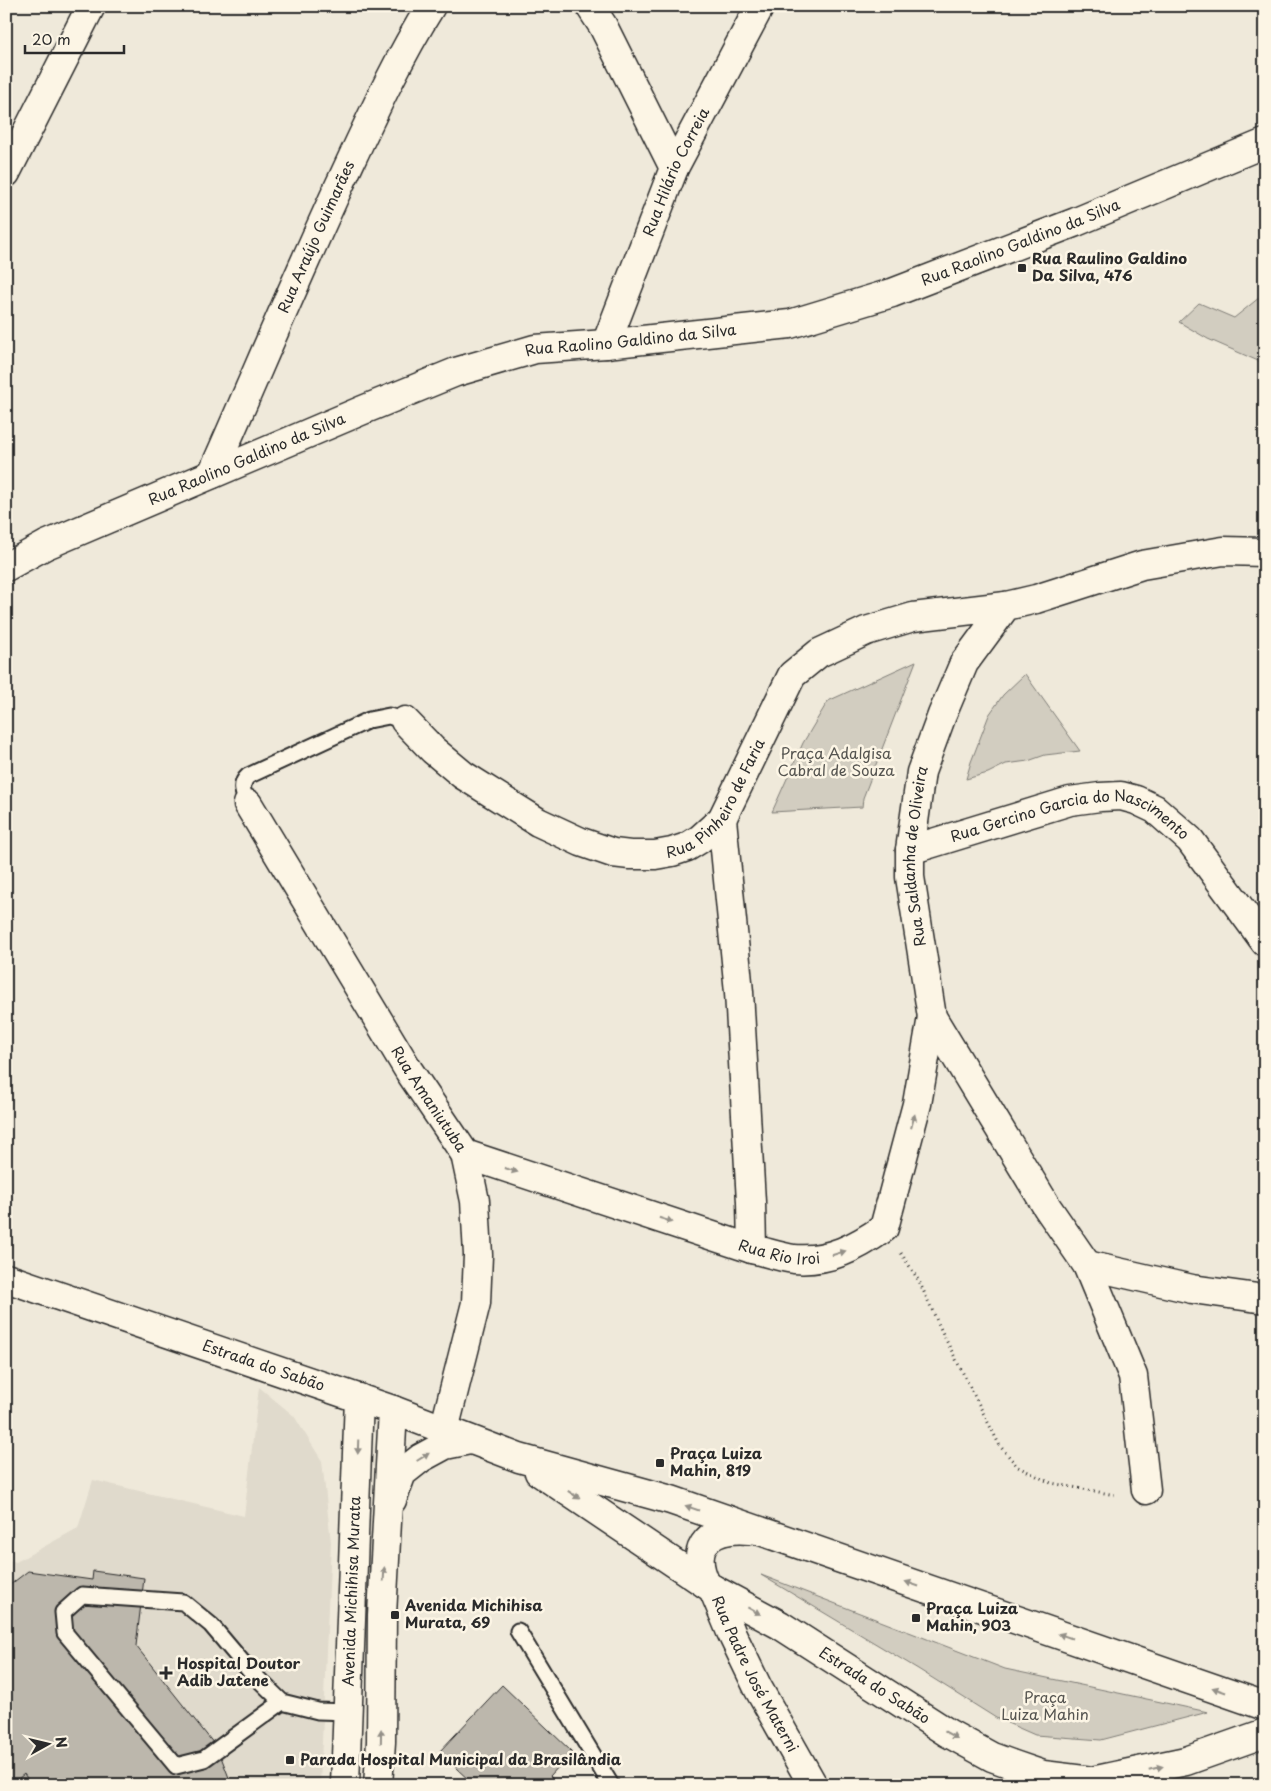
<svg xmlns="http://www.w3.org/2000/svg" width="1271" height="1791" font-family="'Playpen Sans',sans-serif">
<rect width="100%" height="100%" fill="#efe9da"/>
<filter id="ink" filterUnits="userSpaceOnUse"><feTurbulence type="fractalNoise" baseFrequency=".02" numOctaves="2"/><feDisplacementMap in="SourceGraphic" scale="10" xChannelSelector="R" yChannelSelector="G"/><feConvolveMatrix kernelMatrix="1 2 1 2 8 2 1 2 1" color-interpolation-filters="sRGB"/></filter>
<g filter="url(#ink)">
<!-- built -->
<path fill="#e0dacc" d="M 259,1387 L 294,1416 L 322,1461 L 331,1542 L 320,1785 L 6,1785 L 6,1559 L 16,1562 L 78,1528 L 93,1480 L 244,1516 Z"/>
<!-- green -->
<g fill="#d2cdc0" stroke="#7e7c76">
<path d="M 1265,293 L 1265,364 L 1208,339 L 1179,322 L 1199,303 L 1234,318 Z"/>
<path d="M 916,661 L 863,798 L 862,807 L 772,812 L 803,743 L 828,701 Z"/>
<path d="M 1025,674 L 1080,751 L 1045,755 L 1028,761 L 1006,764 L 988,773 L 966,779 L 971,762 L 989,715 L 1003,695 Z"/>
<path d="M 761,1575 L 1005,1669 L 1208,1712 L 1101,1740 L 1035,1735 L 996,1718 L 918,1669 Z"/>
</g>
<!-- building -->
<g fill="#bcb7ac" stroke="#2b2b2b">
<path d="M 28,1571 L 92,1580 L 93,1571 L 144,1578 L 136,1646 L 218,1749 L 231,1783 L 229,1785 L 6,1785 L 6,1588 Z"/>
<path d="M 502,1685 L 572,1752 L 550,1776 L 559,1785 L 470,1785 L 472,1783 L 439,1752 Z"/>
<path d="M 24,1774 L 32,1785 L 11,1785 Z"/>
</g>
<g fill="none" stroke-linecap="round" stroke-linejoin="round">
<defs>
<g id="lane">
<path d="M 248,804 C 243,794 239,784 248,776 L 369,720 L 389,716 L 405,721"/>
<path d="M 518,1631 L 611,1785"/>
<path d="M 282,1702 L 204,1759 L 176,1766 L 65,1633 L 63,1612 L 82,1595 L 183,1602 L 211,1625 L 249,1670 L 282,1702 L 318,1711 L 348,1712"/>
</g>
<g id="street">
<path d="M 590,6 L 603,26 L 674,168"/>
<path d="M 6,173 L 91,6"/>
<path id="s1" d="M 606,344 L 674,168 L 760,6"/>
<path id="s2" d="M 212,474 C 255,377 296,279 341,182 C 369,122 396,62 431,6"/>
<path id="s3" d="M 6,567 L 46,545 L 363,410 L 456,372 L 535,349 L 606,344 L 790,324 L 892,293 L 1076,222 L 1265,143"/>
<path id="s4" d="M 405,721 L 433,750 L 463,775 L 538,822 L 581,842 L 613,853 L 630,855 L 655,855 L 672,852 L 687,847 L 700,839 L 722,819 L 792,675 L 819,653 L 866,631 L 913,617 L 1006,606"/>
<path id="s5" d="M 248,804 L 409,1071 L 465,1154 L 475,1201 L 478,1255 L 476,1303 L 444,1430"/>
<path d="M 722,819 L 739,992 L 751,1202 L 752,1249"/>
<path id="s6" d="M 910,850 L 1070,801 L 1100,797 L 1121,796 L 1136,800 L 1155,809 L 1190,840 L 1265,942"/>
<path id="s7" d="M 465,1154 L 752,1249 C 766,1252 780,1257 794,1259 C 829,1262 857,1247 884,1228 L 917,1104 L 932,1017"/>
<path d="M 1087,1265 L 1192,1289 L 1265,1299"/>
<path id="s8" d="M 1146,1490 L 1133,1376 L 1087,1265 L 1047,1207 L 932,1017 L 910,877 L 910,850 L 921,772 L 942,715 L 964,663 L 1006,606 L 1036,599 L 1142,565 L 1223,551 L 1265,552"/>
<path id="s9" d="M 713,1589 L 731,1632 L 758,1688 L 813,1785"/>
</g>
<g id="secondary">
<path id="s10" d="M 6,1278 L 393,1410 L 519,1458 L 671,1500 L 1265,1706"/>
<path id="s11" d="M 539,1472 L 713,1589 L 780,1625 L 948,1733 L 992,1757 L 1014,1765 L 1043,1775 L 1092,1781 L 1186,1761 L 1265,1733"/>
<path d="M 392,1500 L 402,1473 L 421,1458 L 445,1445 L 470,1440"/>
<path d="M 706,1584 C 688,1545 711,1526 750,1530"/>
<path id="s12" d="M 345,1785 L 359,1398"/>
<path d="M 378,1785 L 381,1742 L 382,1615 L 393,1410"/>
</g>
</defs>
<!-- lane casing -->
<use href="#lane" stroke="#2b2b2b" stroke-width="19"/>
<!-- street casing -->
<use href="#street" stroke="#2b2b2b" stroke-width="31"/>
<!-- secondary casing -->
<use href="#secondary" stroke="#2b2b2b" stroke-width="31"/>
<!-- path -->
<path stroke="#2b2b2b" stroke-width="3" stroke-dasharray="1 4" stroke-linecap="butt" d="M 901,1253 L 919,1281 L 943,1334 L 1000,1446 L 1018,1467 L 1051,1483 L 1115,1495"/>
<!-- lane -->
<use href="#lane" stroke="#fcf5e5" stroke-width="15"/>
<!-- street -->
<use href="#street" stroke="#fcf5e5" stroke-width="28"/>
<!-- secondary -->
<use href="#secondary" stroke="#fcf5e5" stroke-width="28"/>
</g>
<!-- one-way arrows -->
<defs><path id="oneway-solid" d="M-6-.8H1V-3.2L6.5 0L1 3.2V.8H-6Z" transform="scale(1.25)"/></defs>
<g fill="#949088">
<use href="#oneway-solid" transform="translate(913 1121) rotate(-75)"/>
<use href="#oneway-solid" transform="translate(511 1170) rotate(18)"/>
<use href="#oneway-solid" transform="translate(666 1220) rotate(18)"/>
<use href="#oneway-solid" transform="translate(839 1253) rotate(-18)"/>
<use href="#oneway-solid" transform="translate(358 1447) rotate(92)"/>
<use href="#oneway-solid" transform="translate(423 1457) rotate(-32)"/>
<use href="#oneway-solid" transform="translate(574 1495) rotate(34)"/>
<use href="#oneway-solid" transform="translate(692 1508) rotate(-161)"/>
<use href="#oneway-solid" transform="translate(384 1574) rotate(-87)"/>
<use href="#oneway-solid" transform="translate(912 1584) rotate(-161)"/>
<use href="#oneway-solid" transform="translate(754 1611) rotate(28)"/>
<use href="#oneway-solid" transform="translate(1065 1636) rotate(-161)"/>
<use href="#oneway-solid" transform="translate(1219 1690) rotate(-161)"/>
<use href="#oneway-solid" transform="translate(951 1735) rotate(29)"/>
<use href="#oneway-solid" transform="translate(381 1736) rotate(-89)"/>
<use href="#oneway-solid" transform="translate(1156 1768) rotate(-13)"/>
</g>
</g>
<!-- markers -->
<g fill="#2b2b2b" stroke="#fcf5e5" stroke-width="2">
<rect x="1017" y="263" width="10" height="10" rx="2.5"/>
<rect x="655" y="1458" width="10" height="10" rx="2.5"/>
<rect x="390" y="1610" width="10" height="10" rx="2.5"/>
<rect x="911" y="1613" width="10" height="10" rx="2.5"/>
<path d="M163.5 1665.5h5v5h5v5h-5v5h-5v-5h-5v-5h5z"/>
<rect x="285" y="1755" width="10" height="10" rx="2.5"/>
</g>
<g text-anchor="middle" stroke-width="5" stroke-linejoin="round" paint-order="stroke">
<!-- street labels -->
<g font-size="15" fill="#2b2b2b" stroke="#fcf5e5">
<text dy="5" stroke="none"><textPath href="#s1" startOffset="186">Rua Hilário Correia</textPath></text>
<text dy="5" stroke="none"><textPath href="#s2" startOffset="259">Rua Araújo Guimarães</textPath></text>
<text dy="5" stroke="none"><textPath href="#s3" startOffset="1074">Rua Raolino Galdino da Silva</textPath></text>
<text dy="5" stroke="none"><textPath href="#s3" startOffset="669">Rua Raolino Galdino da Silva</textPath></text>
<text dy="5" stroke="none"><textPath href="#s3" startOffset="264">Rua Raolino Galdino da Silva</textPath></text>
<text dy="5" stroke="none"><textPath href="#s4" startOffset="380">Rua Pinheiro de Faria</textPath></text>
<text dy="5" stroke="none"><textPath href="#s6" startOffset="170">Rua Gercino Garcia do Nascimento</textPath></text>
<text dy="5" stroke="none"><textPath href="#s8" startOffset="690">Rua Saldanha de Oliveira</textPath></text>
<text dy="5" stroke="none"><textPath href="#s5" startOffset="346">Rua Amaniutuba</textPath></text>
<text dy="5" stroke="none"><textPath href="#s7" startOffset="330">Rua Rio Iroi</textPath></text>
<text dy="5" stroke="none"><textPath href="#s10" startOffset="272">Estrada do Sabão</textPath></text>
<text dy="5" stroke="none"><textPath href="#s12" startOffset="194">Avenida Michihisa Murata</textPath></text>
<text dy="5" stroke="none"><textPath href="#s9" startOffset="95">Rua Padre José Materni</textPath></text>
<text dy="5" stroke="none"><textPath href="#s11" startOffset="398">Estrada do Sabão</textPath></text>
</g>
<!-- poi labels -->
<g font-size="15" font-weight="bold" fill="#2b2b2b" stroke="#fcf5e5" text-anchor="start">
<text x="1032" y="264">Rua Raulino Galdino<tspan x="1032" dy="17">Da Silva, 476</tspan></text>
<text x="670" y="1459">Praça Luiza<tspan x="670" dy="17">Mahin, 819</tspan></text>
<text x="405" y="1611">Avenida Michihisa<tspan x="405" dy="17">Murata, 69</tspan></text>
<text x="926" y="1614">Praça Luiza<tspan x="926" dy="17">Mahin, 903</tspan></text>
<text x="177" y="1669">Hospital Doutor<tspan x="177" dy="17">Adib Jatene</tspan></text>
<text x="300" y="1765">Parada Hospital Municipal da Brasilândia</text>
</g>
<!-- park labels -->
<g font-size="15" fill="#555450" stroke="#fcf5e5">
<text x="836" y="759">Praça Adalgisa<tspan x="836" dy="17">Cabral de Souza</tspan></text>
<text x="1045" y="1703">Praça<tspan x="1045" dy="17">Luiza Mahin</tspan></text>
</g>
</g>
<!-- margin -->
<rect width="1271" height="1791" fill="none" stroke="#fcf5e5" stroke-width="25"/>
<rect x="12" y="12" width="1246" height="1766" fill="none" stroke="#2b2b2b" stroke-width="2" filter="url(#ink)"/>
<!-- north arrow -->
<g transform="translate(48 1744) rotate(82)" stroke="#fcf5e5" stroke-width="4" paint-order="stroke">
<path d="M0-4L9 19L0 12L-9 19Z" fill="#2b2b2b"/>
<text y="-8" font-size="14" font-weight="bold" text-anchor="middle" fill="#2b2b2b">N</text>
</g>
<!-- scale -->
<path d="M25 45v8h99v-8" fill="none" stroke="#2b2b2b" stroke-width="2.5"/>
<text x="32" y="45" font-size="15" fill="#2b2b2b" stroke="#fcf5e5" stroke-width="4" paint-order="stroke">20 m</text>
</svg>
